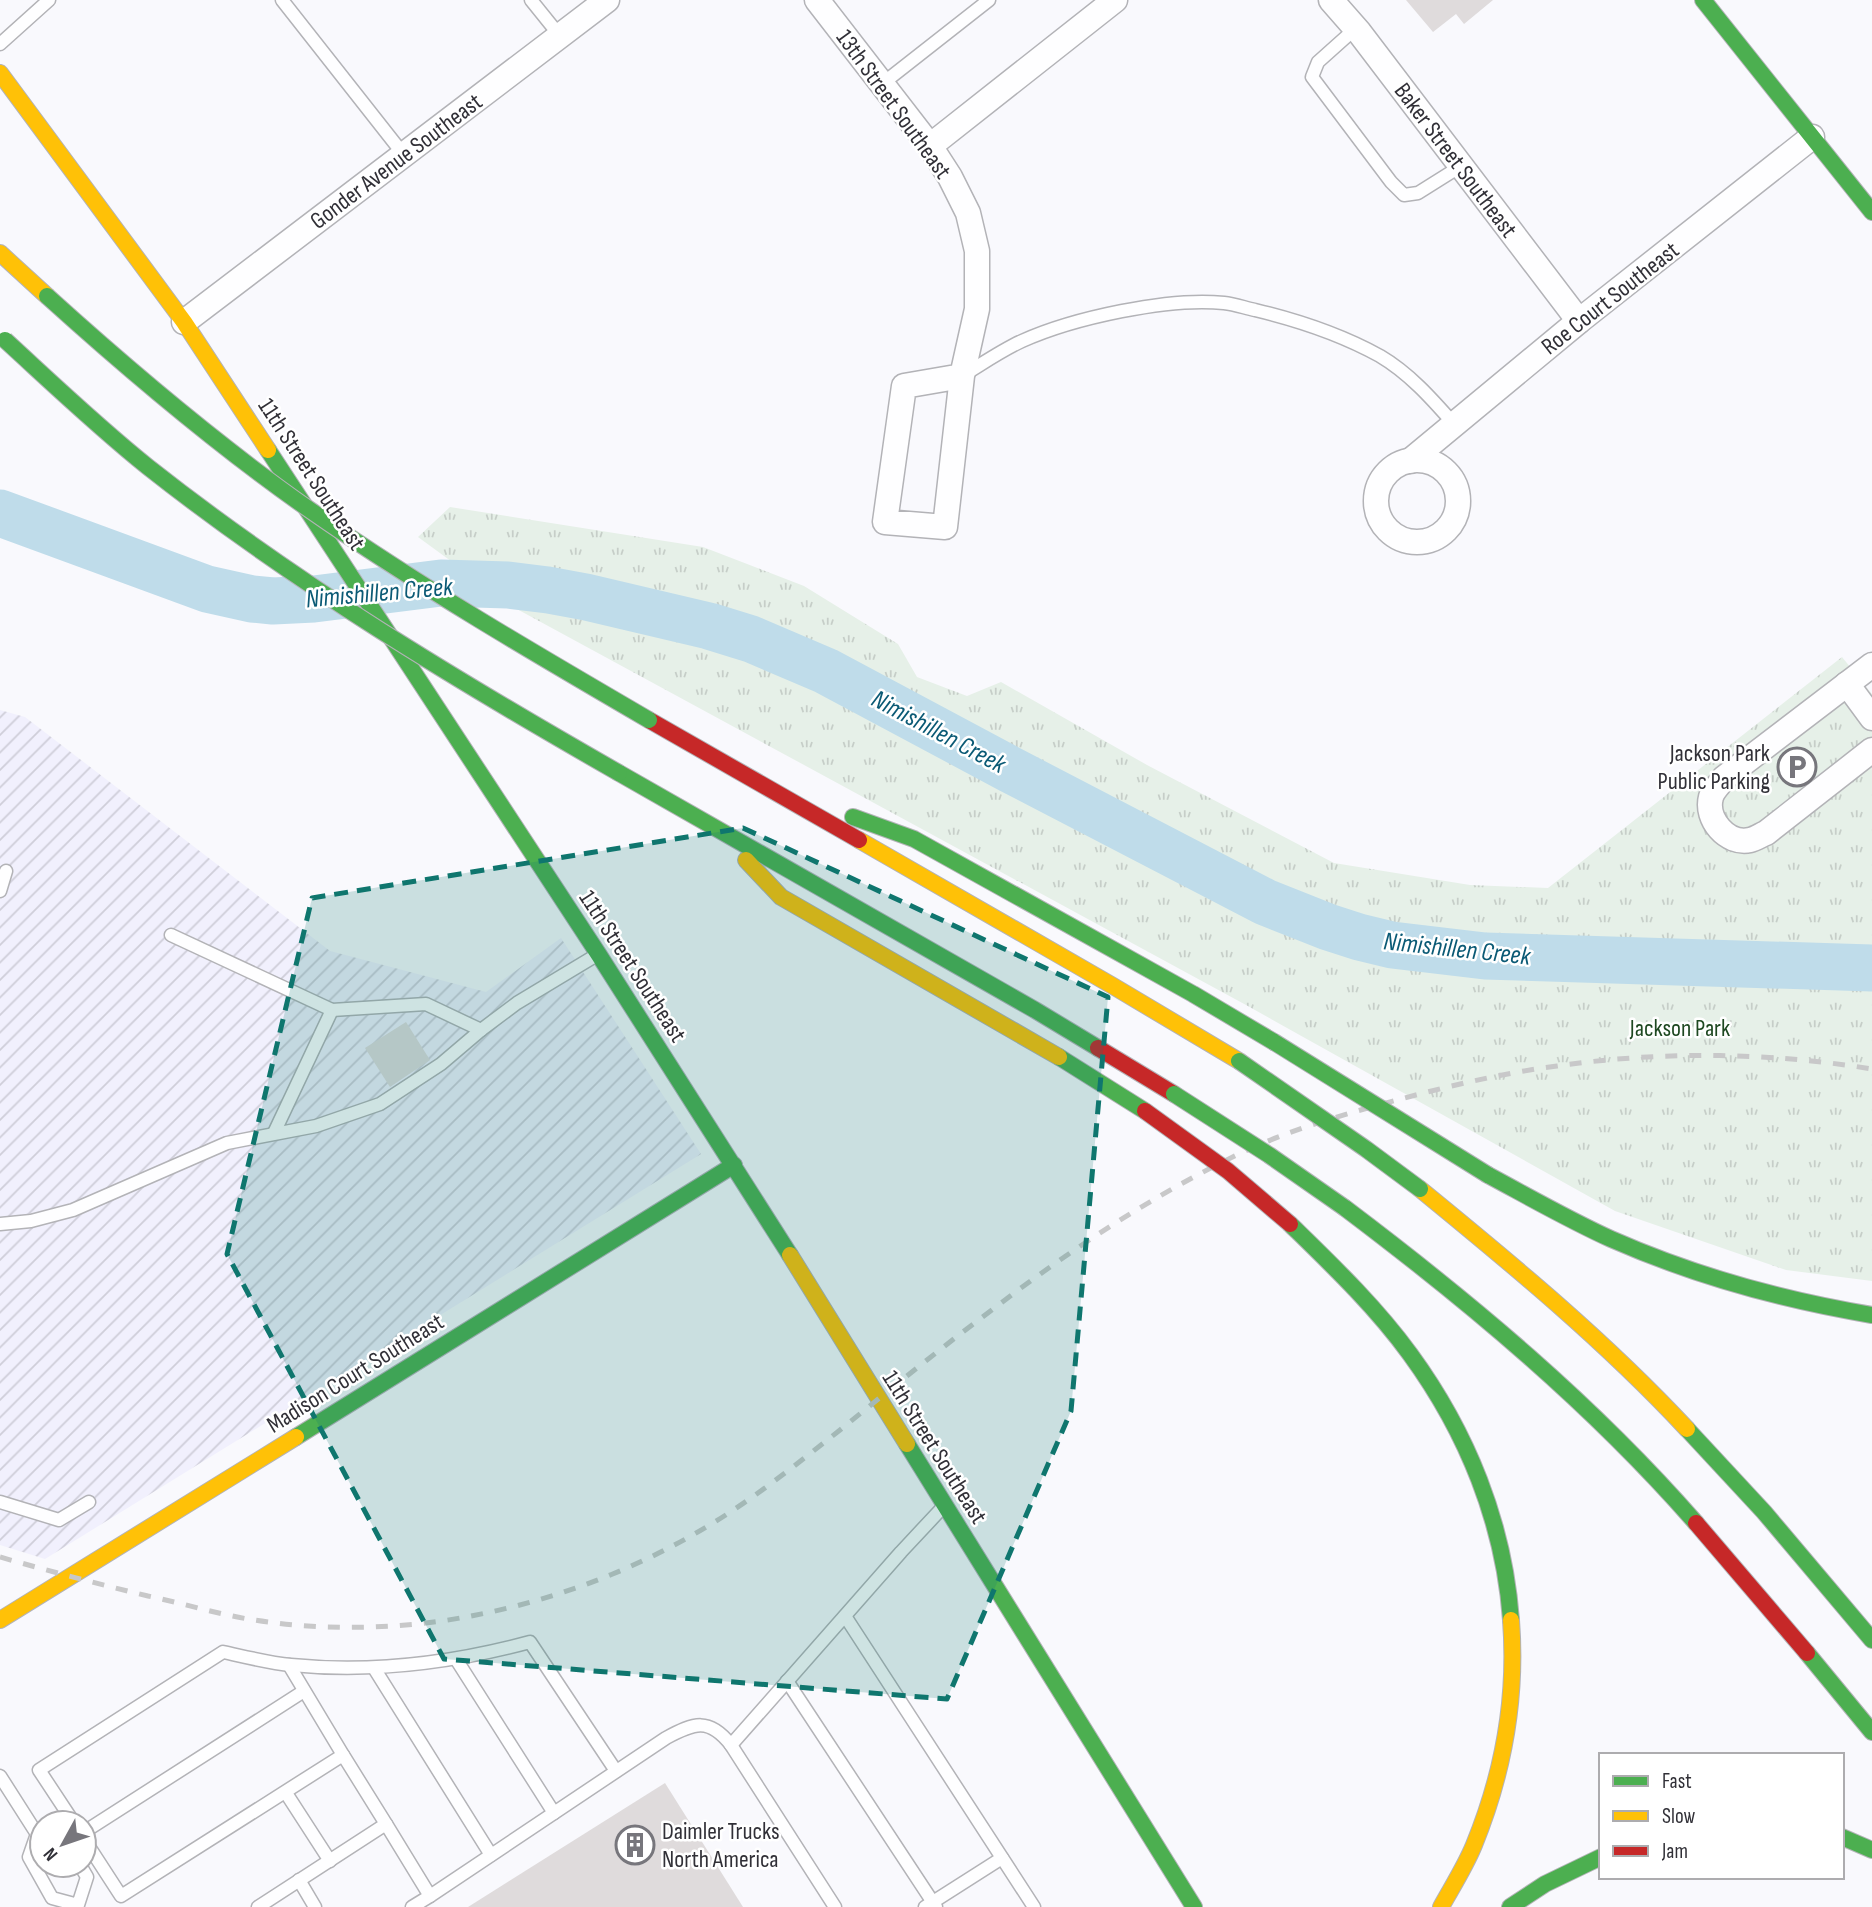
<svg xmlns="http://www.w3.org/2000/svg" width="1872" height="1907" font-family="'Sofia Sans Condensed',sans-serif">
<defs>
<pattern id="industrial-furrows" width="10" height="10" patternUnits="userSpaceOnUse" patternTransform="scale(1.75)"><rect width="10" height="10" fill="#f1f0fd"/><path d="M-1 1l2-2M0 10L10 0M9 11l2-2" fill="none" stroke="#cfced9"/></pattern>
<pattern id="grass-tufts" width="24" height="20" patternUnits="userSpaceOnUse" patternTransform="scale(1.75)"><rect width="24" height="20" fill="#e6f0e8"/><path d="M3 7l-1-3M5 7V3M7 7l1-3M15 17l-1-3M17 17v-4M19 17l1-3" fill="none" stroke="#c6cec8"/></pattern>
</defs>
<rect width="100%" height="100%" fill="#f9f9fd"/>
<!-- industrial -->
<path fill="url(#industrial-furrows)" d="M 0,710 L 25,717 L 330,951 L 486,992 L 561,938 L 701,1154 L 45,1559 L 0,1545 Z"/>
<!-- grass -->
<path fill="url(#grass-tufts)" d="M 450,507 L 703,547 L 804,586 L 898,644 L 917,677 L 967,696 L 1001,682 L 1147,765 L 1334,863 L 1470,885 L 1548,888 L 1842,657 L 1872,694 L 1872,1281 L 1786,1270 L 1615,1211 L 1246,1005 L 515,608 L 418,537 Z"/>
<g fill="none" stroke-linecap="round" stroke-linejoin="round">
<!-- river -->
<path stroke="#bfdcea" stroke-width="47" d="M 0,513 L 207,589 L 252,599 L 273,601 L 314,599 L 441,583 L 508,585 L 548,590 L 586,597 L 709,626 L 751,639 L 826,671 L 1011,770 L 1265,902 L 1328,927 L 1359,937 L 1392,945 L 1485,956 L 1872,968"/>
</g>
<!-- building -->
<g fill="#dfdbdc">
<path d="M 1406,0 L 1493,0 L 1464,24 L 1456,14 L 1433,32 Z"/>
<path d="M 406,1022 L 430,1060 L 390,1087 L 365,1048 Z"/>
<path d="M 665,1783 L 743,1907 L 468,1907 Z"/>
</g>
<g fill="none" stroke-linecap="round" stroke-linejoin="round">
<defs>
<g id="lane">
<path d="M 282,0 L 404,155"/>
<path d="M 531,0 L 560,36"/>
<path d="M 1356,28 L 1318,62 L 1312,77 L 1391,182 L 1404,195 L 1418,193 L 1461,166"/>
<path d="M 0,44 L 49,0"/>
<path d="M 882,84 L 989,0"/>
<path d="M 962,376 C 982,364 1002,350 1022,341 C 1073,318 1169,297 1224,303 C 1235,304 1245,308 1255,310 C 1297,320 1342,335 1380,356 C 1409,373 1432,399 1454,424"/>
<path d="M 0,891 L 6,871"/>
<path d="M 171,935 L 332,1010 L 426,1004 L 481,1030"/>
<path d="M 274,1133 L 332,1010"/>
<path d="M 0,1224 L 31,1221 L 73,1210 L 227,1143 L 316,1126 L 380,1104 L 441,1064 L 481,1030 L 517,1003 L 595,956"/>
<path d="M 0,1502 L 59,1520 L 89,1502"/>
<path d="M 845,1616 L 1034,1907"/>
<path d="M 456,1659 L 554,1813"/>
<path d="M 289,1665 L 343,1755"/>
<path d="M 374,1668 L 491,1855"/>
<path d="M 787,1681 L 936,1907"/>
<path d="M 731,1745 L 901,1552 L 943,1507"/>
<path d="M 0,1776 L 37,1834 L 29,1857 L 52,1898 L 78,1905 L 87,1877 L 80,1865"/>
<path d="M 286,1793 L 330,1861"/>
<path d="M 74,1823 L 39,1770 L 223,1652 C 246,1657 269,1663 291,1665 C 372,1673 452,1663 530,1642 L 616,1771"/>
<path d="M 84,1832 L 304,1691"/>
<path d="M 84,1839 L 121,1896 L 343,1755 L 386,1824"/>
<path d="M 299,1880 L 315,1907"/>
<path d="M 258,1907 L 386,1824 L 430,1896 L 666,1738 C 694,1723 709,1717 731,1745 L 835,1907"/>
<path d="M 412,1907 L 430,1896"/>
<path d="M 925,1907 L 1002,1858"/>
</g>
<g id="street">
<path d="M 817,0 L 930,146 L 950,177 L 968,213 L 977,251 L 977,309 L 962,376 L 945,527 L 885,522 L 904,386 L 962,376"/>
<path d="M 1331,0 L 1359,32 L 1579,321"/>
<path d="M 930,146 L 1115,0"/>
<path d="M 184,322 L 607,0"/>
<circle cx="1417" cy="501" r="41"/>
<path d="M 1410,461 L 1579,321 L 1812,137"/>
<path d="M 1872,665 L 1724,778 C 1720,784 1713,790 1711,797 C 1705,819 1727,845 1750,840 C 1755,839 1761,835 1766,833 L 1872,750"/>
<path d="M 1847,684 L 1872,718"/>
</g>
<g id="fast">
<path d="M 1703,0 L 1872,212"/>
<path d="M 268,450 L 599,955 L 790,1255"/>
<path d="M 619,773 L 1035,1010 L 1098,1048"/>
<path d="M 853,817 L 914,839 L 1193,994 L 1274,1042"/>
<path d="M 1059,1057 L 1145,1111"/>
<path d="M 1488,1175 C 1529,1197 1569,1220 1611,1239 C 1695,1276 1782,1300 1872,1315"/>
<path d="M 1345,1208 C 1471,1303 1592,1404 1696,1523"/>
<path d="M 1290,1224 C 1332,1265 1375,1306 1410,1354 C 1467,1432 1504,1523 1511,1620"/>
<path d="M 1687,1429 L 1764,1512 L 1872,1640"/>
<path d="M 296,1437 L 734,1165"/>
<path d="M 907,1444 L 1194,1907"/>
<path d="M 1807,1653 L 1872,1732"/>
<path d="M 1842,1837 L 1872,1850"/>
<path d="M 1510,1907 L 1545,1884 L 1601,1857"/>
</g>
<g id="slow">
<path d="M 0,73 L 184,322 L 268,450"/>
<path d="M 0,253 L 47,296"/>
<path d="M 859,840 L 1113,986 L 1239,1061"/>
<path d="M 746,860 L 781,897 L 1059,1057"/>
<path d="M 1420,1189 C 1513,1265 1605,1341 1687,1429"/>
<path d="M 790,1255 L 907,1444"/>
<path d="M 0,1620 L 296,1437"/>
<path d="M 1441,1907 C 1452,1887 1465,1867 1474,1845 C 1503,1774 1517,1698 1511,1620"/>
</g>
<g id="jam">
<path d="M 649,720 L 859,840"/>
<path d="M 1098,1048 L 1174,1094"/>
<path d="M 1696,1523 L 1807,1653"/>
</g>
</defs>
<!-- lane casing -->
<use href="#lane" stroke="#b3b3b7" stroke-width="15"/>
<!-- street casing -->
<use href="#street" stroke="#b3b3b7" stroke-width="27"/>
<!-- fast casing -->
<use href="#fast" stroke="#b3b3b7" stroke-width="18"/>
<!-- slow casing -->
<use href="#slow" stroke="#b3b3b7" stroke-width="18"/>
<!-- jam casing -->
<use href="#jam" stroke="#b3b3b7" stroke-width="18"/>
<!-- lane -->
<use href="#lane" stroke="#fefeff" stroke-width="12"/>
<!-- street -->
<use href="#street" stroke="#fefeff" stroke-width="24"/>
<!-- fast -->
<use href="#fast" stroke="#4caf50" stroke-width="16"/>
<!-- slow -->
<use href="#slow" stroke="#ffc107" stroke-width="16"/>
<!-- jam -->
<use href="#jam" stroke="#c62828" stroke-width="16"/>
<!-- rail -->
<path stroke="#c8c8c9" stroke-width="5" stroke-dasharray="12 12" stroke-linecap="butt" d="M 0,1557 C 49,1571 98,1584 148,1596 C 181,1603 214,1613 248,1619 C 319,1631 400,1630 471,1616 C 555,1600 635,1570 708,1526 C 755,1498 798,1463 840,1430 C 893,1387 946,1344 1001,1303 C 1076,1246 1157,1193 1243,1152 C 1292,1129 1345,1114 1397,1100 C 1449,1086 1503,1073 1557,1066 C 1660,1051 1769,1052 1872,1069"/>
<defs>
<g id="fast-bridge">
<path d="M 47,296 C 131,372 217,445 310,510 C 419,586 534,653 649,720"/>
<path d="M 5,340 C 52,383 98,427 148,467 C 295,583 456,680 619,773"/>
<path d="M 1274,1042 L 1488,1175"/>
<path d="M 1239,1061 L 1366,1149 L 1420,1189"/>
<path d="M 1174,1094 L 1269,1155 L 1345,1208"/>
</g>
<path id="jam-bridge" d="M 1145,1111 L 1228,1171 L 1290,1224"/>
</defs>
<!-- fast-bridge casing -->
<use href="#fast-bridge" stroke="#b3b3b7" stroke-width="18" stroke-linecap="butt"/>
<!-- jam-bridge casing -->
<use href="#jam-bridge" stroke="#b3b3b7" stroke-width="18" stroke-linecap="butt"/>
<!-- fast-bridge -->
<use href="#fast-bridge" stroke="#4caf50" stroke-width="16"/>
<!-- jam-bridge -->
<use href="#jam-bridge" stroke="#c62828" stroke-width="16"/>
</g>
<!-- marked area -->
<path fill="#0f766e" fill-opacity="0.2" stroke="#0f766e" stroke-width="5" stroke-dasharray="14 9" stroke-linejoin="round" d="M 743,828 L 1108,997 L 1071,1411 L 947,1699 L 444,1659 L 227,1254 L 312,898 Z"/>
<!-- icons -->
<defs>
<symbol id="parking-ring" viewBox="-11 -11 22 22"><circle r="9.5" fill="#fff" stroke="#77767c" stroke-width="1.5"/><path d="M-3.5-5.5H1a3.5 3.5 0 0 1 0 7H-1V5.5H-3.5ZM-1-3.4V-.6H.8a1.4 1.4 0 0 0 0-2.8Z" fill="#77767c"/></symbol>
<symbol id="building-ring" viewBox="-11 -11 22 22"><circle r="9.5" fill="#fff" stroke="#77767c" stroke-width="1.5"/><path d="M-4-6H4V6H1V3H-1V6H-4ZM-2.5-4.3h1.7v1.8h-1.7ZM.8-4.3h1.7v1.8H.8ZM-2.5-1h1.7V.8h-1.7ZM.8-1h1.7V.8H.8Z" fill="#77767c"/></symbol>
</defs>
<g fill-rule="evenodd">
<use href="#parking-ring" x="1775" y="745" width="44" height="44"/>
<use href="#building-ring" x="613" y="1823" width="44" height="44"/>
</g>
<g text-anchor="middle" stroke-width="5" stroke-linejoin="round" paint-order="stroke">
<!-- street labels -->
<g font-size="24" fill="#313037" stroke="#fff">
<text transform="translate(894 104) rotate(54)" y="8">13th Street Southeast</text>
<text transform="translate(1456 160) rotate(53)" y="8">Baker Street Southeast</text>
<text transform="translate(396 161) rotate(-37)" y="8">Gonder Avenue Southeast</text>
<text transform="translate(1610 298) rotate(-38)" y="8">Roe Court Southeast</text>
<text transform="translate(312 474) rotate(57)" y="8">11th Street Southeast</text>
<text transform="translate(633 966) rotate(57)" y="8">11th Street Southeast</text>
<text transform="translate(355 1373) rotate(-32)" y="8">Madison Court Southeast</text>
<text transform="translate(935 1447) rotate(58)" y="8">11th Street Southeast</text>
</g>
<!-- poi labels -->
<g font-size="24" fill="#313037" stroke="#fff" text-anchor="end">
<text x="1770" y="761">Jackson Park<tspan x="1770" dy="28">Public Parking</tspan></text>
<text x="662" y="1839" text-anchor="start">Daimler Trucks<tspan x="662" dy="28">North America</tspan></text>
</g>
<!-- park labels -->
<g font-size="24" fill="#1e4821" stroke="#fff">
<text x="1680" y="1036">Jackson Park</text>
</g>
<!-- water labels -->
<g font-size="26" font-style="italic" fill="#0b5a75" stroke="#fff">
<text transform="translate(379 592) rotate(-5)" y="9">Nimishillen Creek</text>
<text transform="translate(939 731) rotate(28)" y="9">Nimishillen Creek</text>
<text transform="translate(1457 948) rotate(6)" y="9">Nimishillen Creek</text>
</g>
</g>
<!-- legend -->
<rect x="1599" y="1753" width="245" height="126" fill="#ffffff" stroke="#adacaf" stroke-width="2"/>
<rect x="1613" y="1776" width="35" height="10" fill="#4caf50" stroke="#adacaf" stroke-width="2"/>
<text x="1662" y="1788" font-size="21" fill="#313037">Fast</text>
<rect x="1613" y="1811" width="35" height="10" fill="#ffc107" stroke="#adacaf" stroke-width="2"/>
<text x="1662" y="1823" font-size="21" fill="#313037">Slow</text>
<rect x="1613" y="1846" width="35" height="10" fill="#c62828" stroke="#adacaf" stroke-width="2"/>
<text x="1662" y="1858" font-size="21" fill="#313037">Jam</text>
<!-- north arrow -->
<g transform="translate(63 1844) rotate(230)"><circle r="33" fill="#ffffff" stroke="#adacaf" stroke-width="2"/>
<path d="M0-5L12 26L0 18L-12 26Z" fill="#77767c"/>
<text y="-10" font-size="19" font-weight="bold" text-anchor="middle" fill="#313037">N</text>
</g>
</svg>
